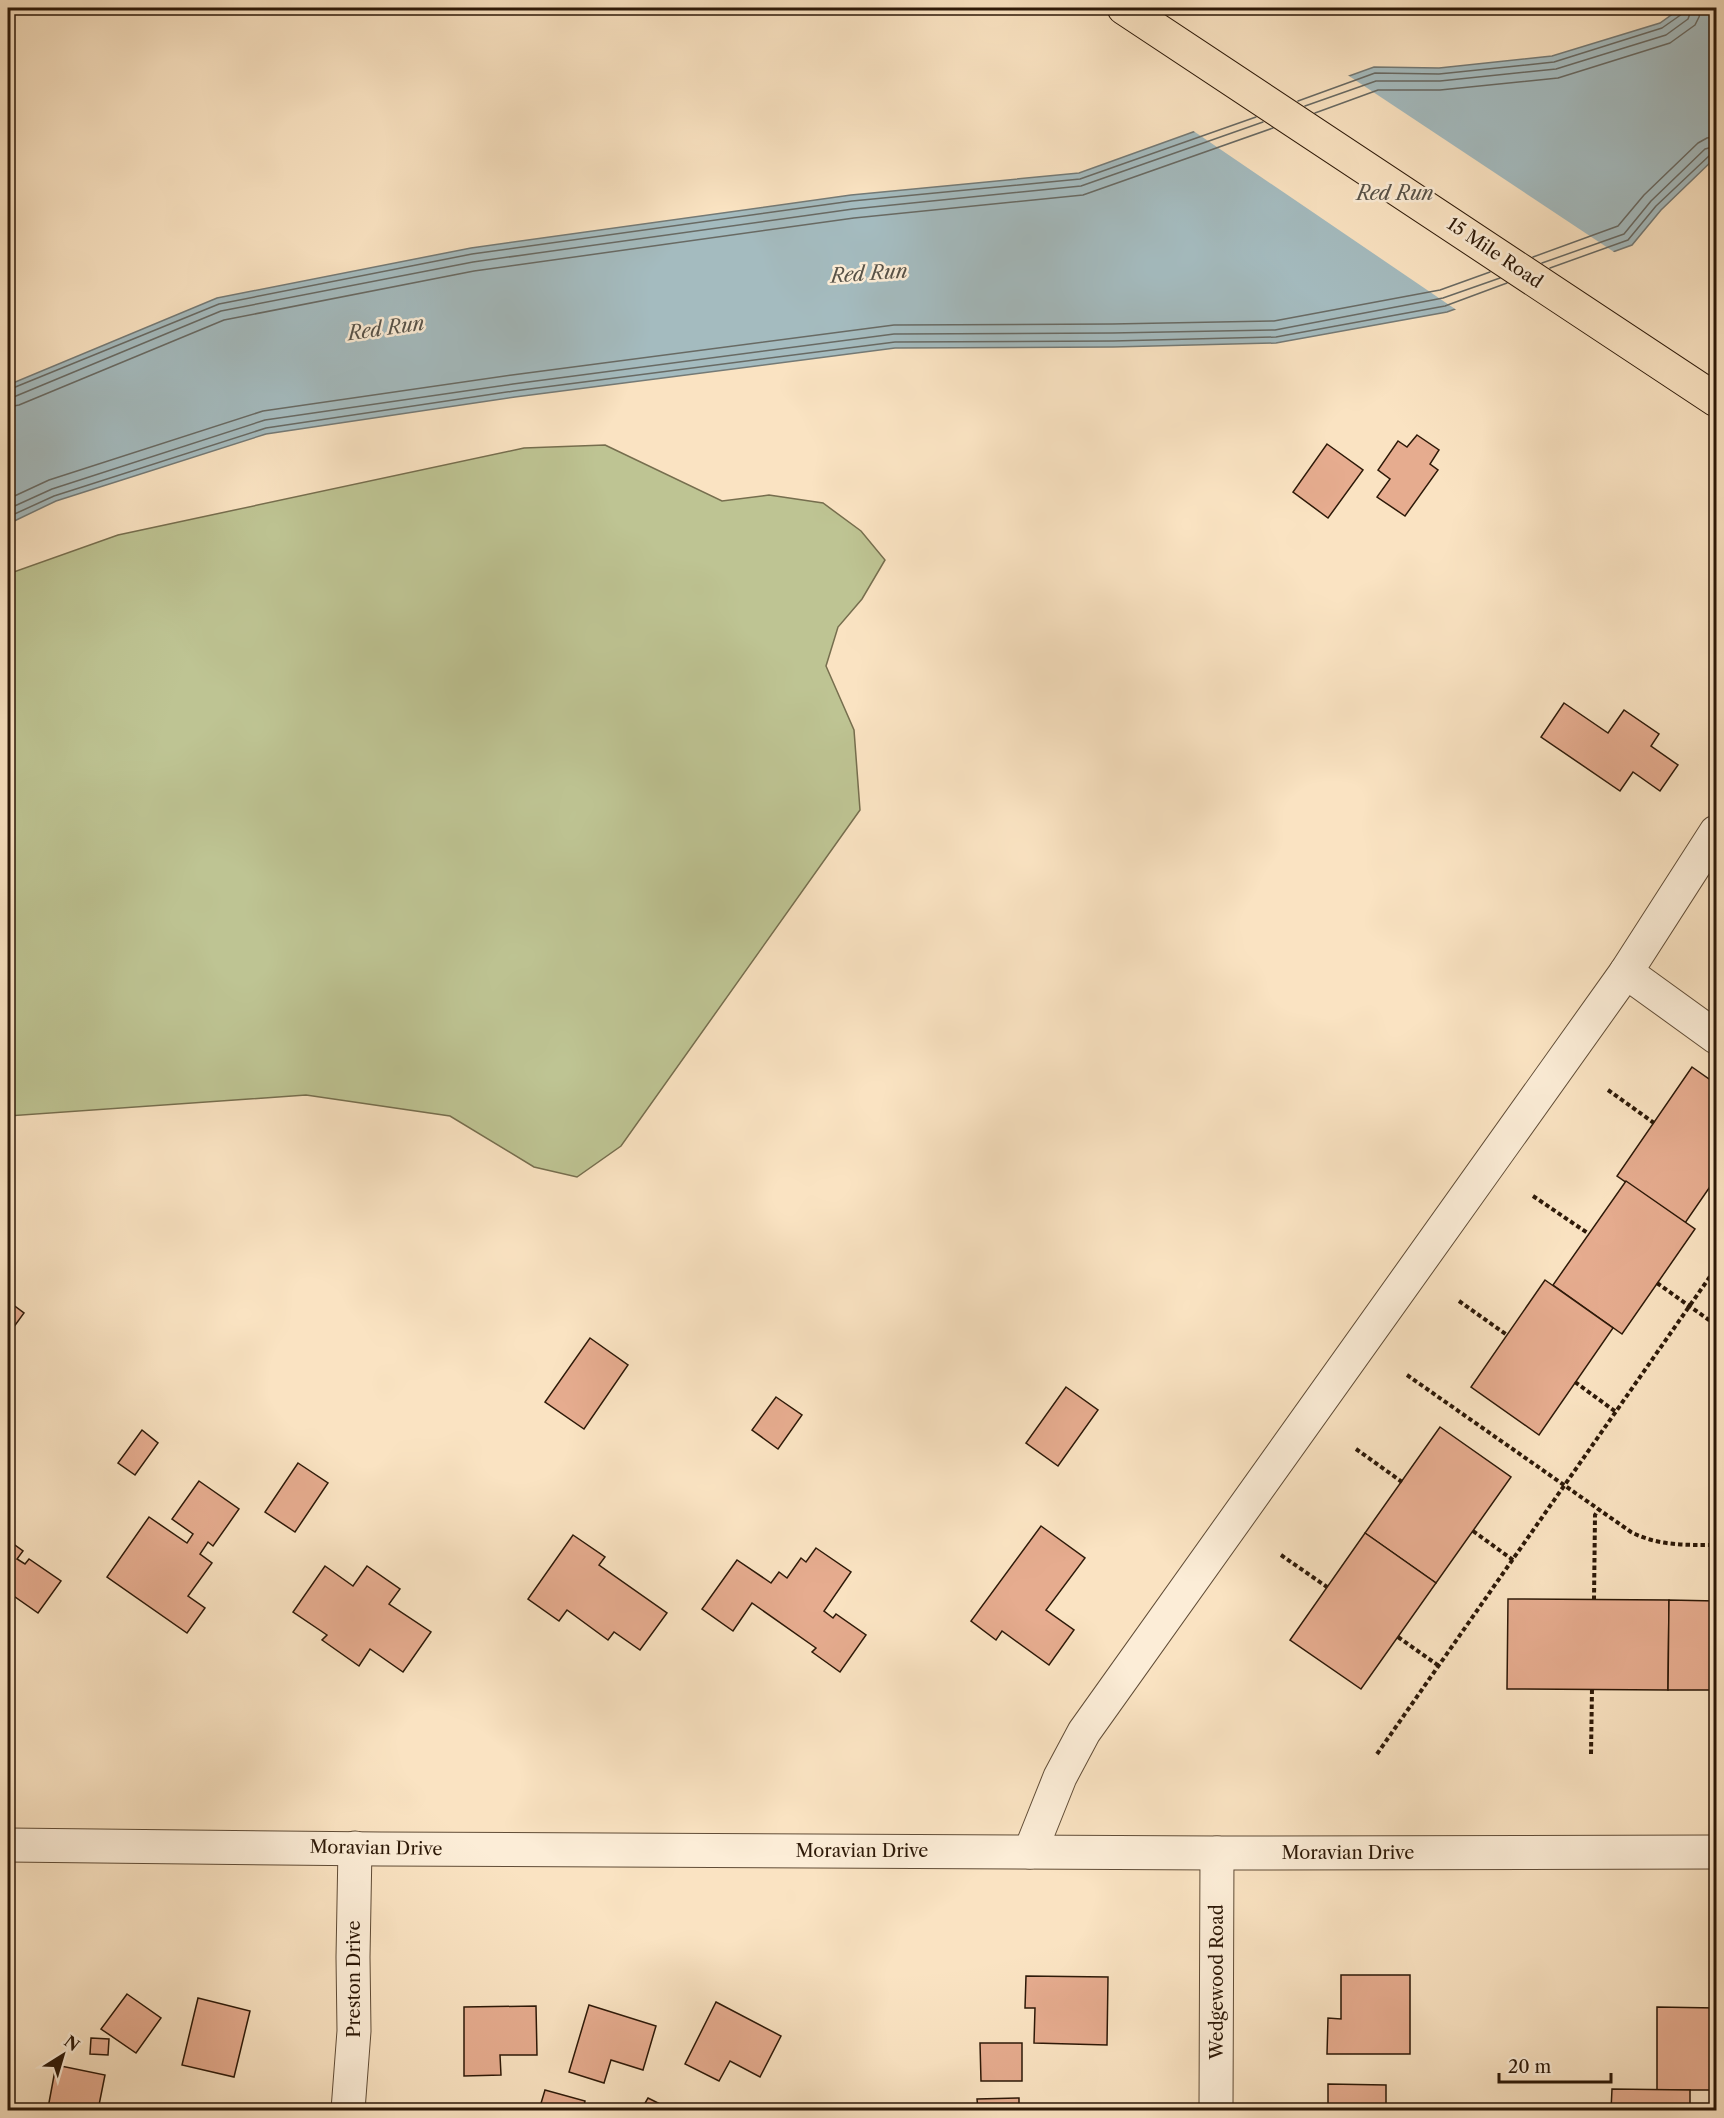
<svg xmlns="http://www.w3.org/2000/svg" width="1724" height="2118" font-family="'Libre Caslon Text',serif">
<rect width="100%" height="100%" fill="#fae3c2"/>
<filter id="stains"><feTurbulence type="fractalNoise" baseFrequency=".00333" numOctaves="4"/><feColorMatrix values="0 0 0 0 .2 0 0 0 0 .09 0 0 0 0 .02 0 0 0 .5 -.17"/></filter>
<radialGradient id="worn" r=".72"><stop offset=".6" stop-color="#630" stop-opacity="0"/><stop offset="1" stop-color="#630" stop-opacity=".3"/></radialGradient>
<!-- green -->
<path fill="#bec493" stroke="#766e4e" stroke-width="1.5" d="M 605,445 L 722,501 L 769,495 L 823,503 L 861,531 L 885,560 L 862,599 L 838,627 L 826,666 L 854,730 L 860,810 L 621,1146 L 577,1177 L 534,1167 L 450,1116 L 306,1095 L 8,1116 L 8,574 L 118,535 L 524,448 Z"/>
<!-- water -->
<path fill="#a4bbbf" stroke="#747a76" stroke-width="1.5" d="M 1681,8 L 1716,8 L 1716,157 L 1661,210 L 1632,245 L 1447,312 L 1276,343 L 1113,347 L 895,348 L 515,397 L 266,434 L 56,501 L 8,524 L 8,385 L 217,298 L 471,248 L 851,195 L 1079,173 L 1374,67 L 1439,68 L 1552,56 L 1660,23 Z"/>
<!-- pier -->
<path fill="#fae3c2" d="M 1346,74 L 1617,254 L 1458,311 L 1192,130 Z"/>
<g fill="none" stroke-linecap="round" stroke-linejoin="round">
<!-- shore -->
<g stroke="#686a64" stroke-width="1.5">
<path d="M 1298,101 L 1375,73 L 1439,74 L 1554,62 L 1662,28 L 1682,14 L 1684,8"/>
<path d="M 1305,106 L 1376,81 L 1440,81 L 1556,69 L 1666,35 L 1688,19 L 1692,8"/>
<path d="M 1315,113 L 1378,90 L 1440,90 L 1558,78 L 1670,43 L 1695,25 L 1699,17 L 1701,8"/>
<path d="M 1533,257 L 1618,226 L 1644,195 L 1698,143 L 1707,138 L 1716,136"/>
<path d="M 1542,263 L 1624,234 L 1651,201 L 1705,149 L 1716,146"/>
<path d="M 1550,268 L 1628,240 L 1656,206 L 1710,155 L 1716,153"/>
<path d="M 8,390 L 219,304 L 472,254 L 852,201 L 1080,179 L 1256,117"/>
<path d="M 8,398 L 16,396 L 221,311 L 473,262 L 853,209 L 1081,186 L 1263,122"/>
<path d="M 8,407 L 19,405 L 224,320 L 474,271 L 854,218 L 1083,195 L 1273,128"/>
<path d="M 8,499 L 49,480 L 263,411 L 512,375 L 894,325 L 1112,324 L 1274,321 L 1440,290 L 1490,272"/>
<path d="M 8,509 L 52,489 L 265,420 L 513,384 L 894,334 L 1112,333 L 1275,330 L 1443,298 L 1500,278"/>
<path d="M 8,517 L 54,496 L 266,428 L 514,391 L 895,342 L 1113,341 L 1276,337 L 1445,306 L 1507,283"/>
</g>
</g>
<!-- building -->
<g fill="#e6ac8f" stroke="#2d1908" stroke-width="1.5">
<path d="M 1417,435 L 1439,450 L 1430,464 L 1438,470 L 1405,516 L 1377,497 L 1390,479 L 1378,470 L 1398,441 L 1407,447 Z"/>
<path d="M 1327,444 L 1363,470 L 1328,518 L 1293,492 Z"/>
<path d="M 1564,703 L 1608,733 L 1624,710 L 1659,734 L 1651,746 L 1678,765 L 1660,791 L 1633,772 L 1620,791 L 1541,737 Z"/>
<path d="M 1692,1067 L 1716,1084 L 1716,1178 L 1685,1223 L 1617,1176 Z"/>
<path d="M 1626,1181 L 1695,1229 L 1622,1334 L 1553,1285 Z"/>
<path d="M 1545,1280 L 1613,1328 L 1539,1435 L 1471,1387 Z"/>
<path d="M 8,1301 L 24,1313 L 8,1335 Z"/>
<path d="M 590,1338 L 628,1365 L 584,1429 L 545,1402 Z"/>
<path d="M 1066,1387 L 1098,1410 L 1058,1466 L 1026,1443 Z"/>
<path d="M 776,1397 L 802,1415 L 778,1449 L 752,1430 Z"/>
<path d="M 1440,1427 L 1511,1477 L 1436,1583 L 1365,1533 Z"/>
<path d="M 142,1430 L 158,1443 L 135,1475 L 118,1463 Z"/>
<path d="M 298,1463 L 328,1483 L 295,1532 L 265,1512 Z"/>
<path d="M 199,1481 L 239,1509 L 213,1546 L 208,1542 L 200,1554 L 212,1563 L 188,1596 L 205,1608 L 187,1633 L 107,1577 L 149,1517 L 187,1543 L 193,1534 L 172,1519 Z"/>
<path d="M 1041,1526 L 1085,1558 L 1046,1610 L 1074,1630 L 1049,1665 L 1002,1631 L 996,1640 L 971,1621 Z"/>
<path d="M 1365,1533 L 1436,1583 L 1361,1689 L 1290,1640 Z"/>
<path d="M 573,1535 L 605,1557 L 599,1565 L 667,1613 L 640,1650 L 614,1632 L 608,1640 L 567,1610 L 559,1621 L 528,1599 Z"/>
<path d="M 8,1540 L 23,1551 L 17,1559 L 25,1564 L 29,1559 L 61,1581 L 38,1613 L 8,1592 L 11,1585 L 8,1583 Z"/>
<path d="M 816,1548 L 851,1572 L 824,1611 L 833,1618 L 836,1614 L 866,1635 L 840,1672 L 812,1652 L 816,1648 L 752,1603 L 733,1631 L 702,1609 L 737,1560 L 771,1583 L 779,1572 L 787,1578 L 801,1558 L 806,1562 Z"/>
<path d="M 325,1566 L 353,1586 L 367,1566 L 400,1589 L 389,1604 L 431,1632 L 403,1672 L 370,1649 L 359,1666 L 322,1640 L 327,1635 L 293,1612 Z"/>
<path d="M 1508,1599 L 1669,1600 L 1668,1690 L 1507,1689 Z"/>
<path d="M 1669,1600 L 1716,1601 L 1716,1690 L 1668,1690 Z"/>
<path d="M 1341,1975 L 1410,1975 L 1410,2054 L 1327,2054 L 1328,2018 L 1341,2019 Z"/>
<path d="M 1026,1976 L 1108,1977 L 1107,2045 L 1034,2043 L 1035,2008 L 1025,2008 Z"/>
<path d="M 127,1994 L 161,2018 L 136,2053 L 101,2029 Z"/>
<path d="M 198,1998 L 250,2011 L 234,2077 L 182,2065 Z"/>
<path d="M 716,2002 L 781,2036 L 760,2077 L 730,2061 L 719,2081 L 685,2064 Z"/>
<path d="M 589,2005 L 656,2026 L 643,2070 L 611,2060 L 604,2083 L 569,2072 Z"/>
<path d="M 536,2006 L 537,2055 L 500,2055 L 501,2075 L 464,2076 L 464,2007 Z"/>
<path d="M 1657,2007 L 1716,2008 L 1716,2090 L 1657,2090 Z"/>
<path d="M 91,2038 L 109,2039 L 108,2055 L 90,2054 Z"/>
<path d="M 980,2043 L 1022,2043 L 1022,2081 L 981,2081 Z"/>
<path d="M 56,2065 L 105,2075 L 98,2110 L 60,2110 L 48,2108 Z"/>
<path d="M 1328,2084 L 1386,2085 L 1386,2110 L 1328,2110 Z"/>
<path d="M 1612,2089 L 1690,2090 L 1690,2110 L 1611,2110 Z"/>
<path d="M 545,2090 L 585,2101 L 583,2110 L 539,2110 Z"/>
<path d="M 648,2098 L 672,2110 L 641,2110 Z"/>
<path d="M 1019,2098 L 1019,2110 L 978,2110 L 977,2099 Z"/>
</g>
<g fill="none" stroke-linecap="round" stroke-linejoin="round">
<defs>
<g id="minor">
<path d="M 1626,972 L 1716,1037"/>
<path d="M 8,1845 L 381,1849 L 1217,1853 L 1716,1852"/>
<path d="M 1030,1852 L 1060,1777 L 1084,1732 L 1626,972 L 1716,832"/>
<path d="M 348,2110 L 354,2031 L 353,1957 L 355,1848"/>
<path d="M 1216,2110 L 1217,1853"/>
</g>
<path id="major" d="M 1124,8 L 1716,400"/>
</defs>
<!-- minor casing -->
<use href="#minor" stroke="#604c36" stroke-width="35"/>
<!-- major casing -->
<use href="#major" stroke="#2d1908" stroke-width="35"/>
<!-- path -->
<g stroke="#2d1908" stroke-width="4" stroke-dasharray="4.5 3" stroke-linecap="butt">
<path d="M 1608,1090 L 1654,1123"/>
<path d="M 1533,1196 L 1589,1234"/>
<path d="M 1657,1283 L 1716,1325"/>
<path d="M 1459,1301 L 1507,1335"/>
<path d="M 1407,1375 L 1631,1532 C 1658,1546 1686,1545 1716,1545"/>
<path d="M 1575,1382 L 1616,1412"/>
<path d="M 1356,1449 L 1402,1482"/>
<path d="M 1473,1531 L 1513,1560"/>
<path d="M 1281,1555 L 1327,1587"/>
<path d="M 1594,1600 L 1595,1515 L 1599,1509"/>
<path d="M 1398,1637 L 1439,1666"/>
<path d="M 1377,1754 L 1716,1268"/>
<path d="M 1591,1754 L 1592,1689"/>
</g>
<!-- minor -->
<use href="#minor" stroke="#fcedd7" stroke-width="33"/>
<!-- major -->
<use href="#major" stroke="#fae3c2" stroke-width="33"/>
</g>
<g text-anchor="middle" stroke-width="5" stroke-linejoin="round" paint-order="stroke">
<!-- street labels -->
<g font-size="18" fill="#2d1908" stroke="#fcedd7">
<text transform="translate(1495 253) rotate(34)" y="6">15 Mile Road</text>
<text transform="translate(376 1848) rotate(1)" y="6">Moravian Drive</text>
<text x="862" y="1857">Moravian Drive</text>
<text x="1348" y="1859">Moravian Drive</text>
<text transform="translate(354 1979) rotate(-90)" y="6">Preston Drive</text>
<text transform="translate(1217 1982) rotate(-90)" y="6">Wedgewood Road</text>
</g>
<!-- water labels -->
<g font-size="20" font-style="italic" fill="#575248" stroke="#fcedd7">
<text x="1395" y="200">Red Run</text>
<text transform="translate(869 273) rotate(-4)" y="7">Red Run</text>
<text transform="translate(386 328) rotate(-8)" y="7">Red Run</text>
</g>
</g>
<!-- margin -->
<rect width="1724" height="2118" fill="none" stroke="#fae3c2" stroke-width="30"/>
<rect x="9" y="9" width="1706" height="2100" fill="none" stroke="#2d1908" stroke-width="3"/>
<rect x="15" y="15" width="1694" height="2088" fill="none" stroke="#2d1908" stroke-width="1.5"/>
<!-- north arrow -->
<g transform="translate(63 2055) rotate(37)" stroke="#fcedd7" stroke-width="4.5" paint-order="stroke">
<path d="M0-4.5L10 22L0 15L-10 22Z" fill="#2d1908"/>
<text y="-9" font-size="16" font-weight="bold" text-anchor="middle" fill="#2d1908">N</text>
</g>
<!-- scale -->
<path d="M1499 2073v9h112v-9" fill="none" stroke="#2d1908" stroke-width="3"/>
<text x="1508" y="2073" font-size="18" fill="#2d1908" stroke="#fcedd7" stroke-width="4.5" paint-order="stroke">20 m</text>
<rect width="100%" height="100%" filter="url(#stains)"/>
<rect width="100%" height="100%" fill="url(#worn)"/>
</svg>
